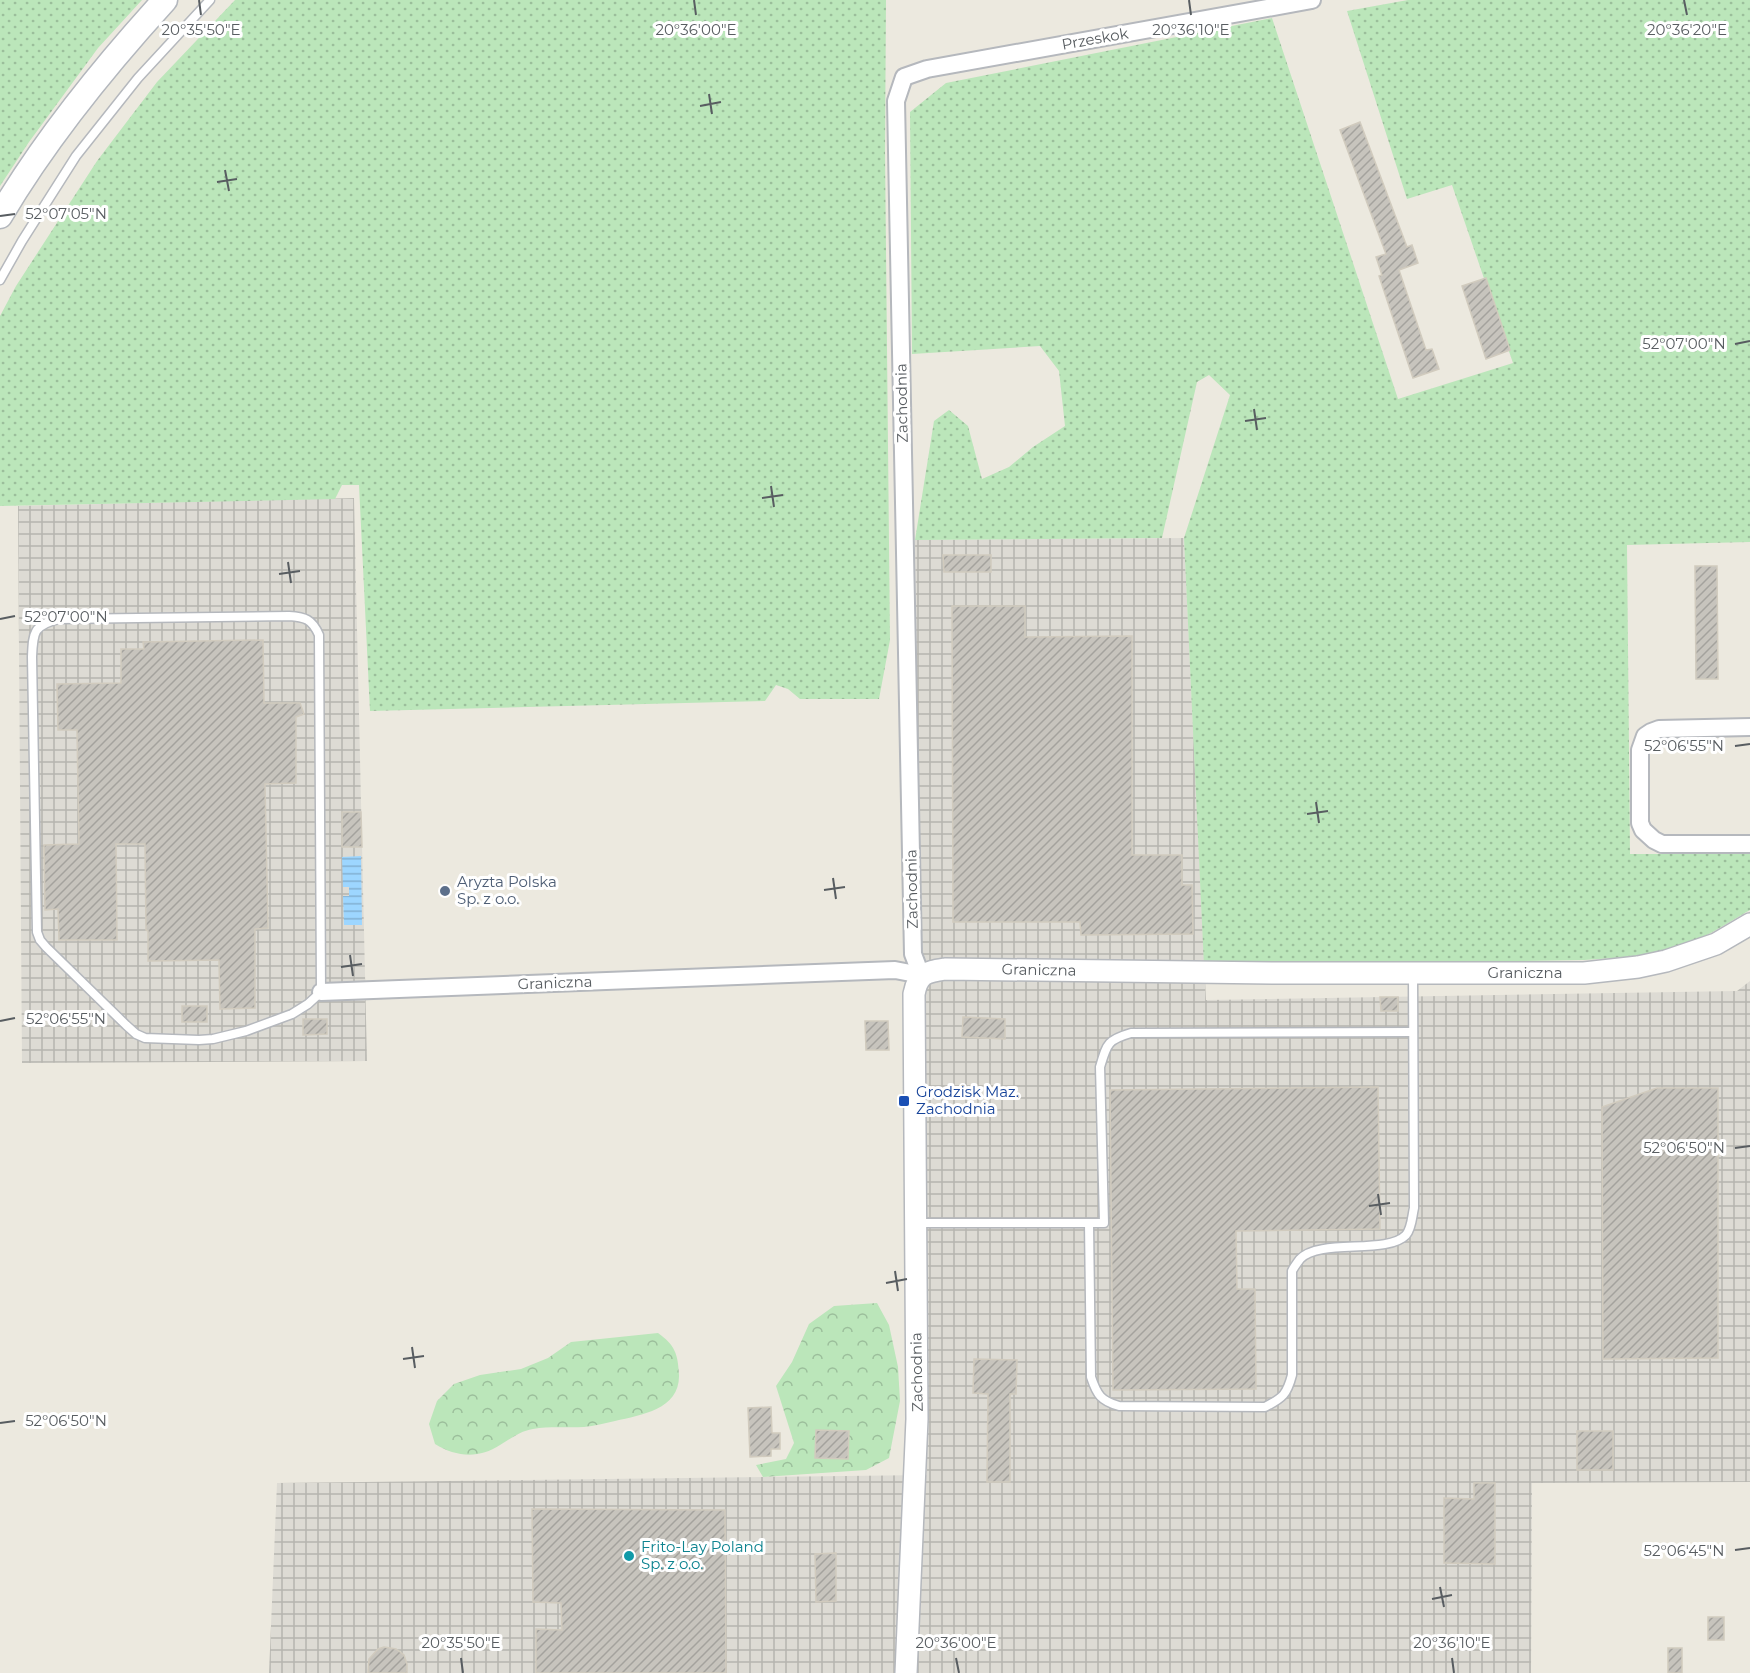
<svg xmlns="http://www.w3.org/2000/svg" width="1750" height="1673" font-family="Montserrat,sans-serif">
<defs>
<pattern id="industrial-grid" width="8" height="8" patternUnits="userSpaceOnUse" patternTransform="scale(1.5)"><rect width="8" height="8" fill="#dddbd4"/><path d="M0 4h8M4 0v8" fill="none" stroke="#b6b5af"/></pattern>
<pattern id="green-dots" width="8" height="8" patternUnits="userSpaceOnUse" patternTransform="scale(1.5)"><rect width="8" height="8" fill="#bbe6ba"/><path d="M2 2h.1M6 6h.1" fill="none" stroke="#9bbe9b" stroke-width="1.8" stroke-linecap="round"/></pattern>
<pattern id="forest-crowns" width="20" height="18" patternUnits="userSpaceOnUse" patternTransform="scale(1.5)"><rect width="20" height="18" fill="#bbe6ba"/><path d="M2 6a3 3 0 1 1 6 0M12 15a3 3 0 1 1 6 0" fill="none" stroke="#9bbe9b"/></pattern>
<pattern id="water-rules" width="6" height="5" patternUnits="userSpaceOnUse" patternTransform="scale(1.5)"><rect width="6" height="5" fill="#9dd6ff"/><path d="M0 2.5h6" fill="none" stroke="#83b1d2"/></pattern>
<pattern id="building-hatch" width="6" height="6" patternUnits="userSpaceOnUse" patternTransform="scale(1.5)"><rect width="6" height="6" fill="#c7c4bd"/><path d="M-1 1l2-2M0 6l6-6M5 7l2-2" fill="none" stroke="#a4a29d"/></pattern>
</defs>
<rect width="100%" height="100%" fill="#ece9df"/>
<!-- industrial -->
<g fill="url(#industrial-grid)">
<path d="M 354,498 L 367,1061 L 22,1063 L 18,506 Z"/>
<path d="M 1184,538 L 1206,1000 L 1737,991 L 1750,981 L 1750,1482 L 1532,1483 L 1531,1673 L 269,1673 L 277,1483 L 927,1475 L 915,540 Z"/>
</g>
<!-- green -->
<g fill="url(#green-dots)">
<path d="M 0,0 L 142,0 L 98,48 L 29,142 L 0,186 Z"/>
<path d="M 235,0 L 886,0 L 885,152 L 890,640 L 879,699 L 800,699 L 788,689 L 776,685 L 765,701 L 370,711 L 359,485 L 342,485 L 335,499 L 0,506 L 0,316 L 16,286 L 97,161 L 157,82 Z"/>
<path d="M 1408,0 L 1750,0 L 1750,542 L 1627,545 L 1630,854 L 1750,854 L 1750,910 C 1727,923 1698,943 1671,950 C 1643,957 1613,958 1584,960 L 1204,966 L 1184,538 L 1230,395 L 1209,375 L 1197,382 L 1162,538 L 915,540 L 934,421 L 949,410 L 968,426 L 982,479 L 1009,467 L 1033,447 L 1065,426 L 1059,371 L 1040,346 L 912,354 L 910,112 L 946,83 L 1272,18 L 1398,399 L 1513,363 L 1452,185 L 1407,199 L 1347,11 Z"/>
</g>
<!-- forest -->
<g fill="url(#forest-crowns)">
<path d="M 877,1303 L 889,1325 L 898,1367 L 900,1401 L 889,1458 L 866,1470 L 763,1477 L 756,1465 L 786,1459 L 794,1443 L 776,1386 L 792,1362 L 809,1324 L 834,1306 Z"/>
<path d="M 658,1333 C 675,1345 678,1354 679,1375 C 680,1409 642,1415 615,1421 C 605,1423 594,1426 584,1427 C 567,1428 549,1426 533,1429 C 520,1431 512,1438 500,1445 C 479,1459 456,1457 435,1444 L 429,1424 L 437,1401 L 454,1384 L 480,1375 L 521,1369 L 548,1358 L 571,1342 Z"/>
</g>
<!-- water -->
<path fill="url(#water-rules)" d="M 361,856 L 362,925 L 344,925 L 343,896 L 349,896 L 349,887 L 343,887 L 342,857 Z"/>
<!-- building -->
<g fill="url(#building-hatch)" stroke="#d1cbbe" stroke-width="1.5">
<path d="M 1360,122 L 1407,247 L 1412,245 L 1418,263 L 1399,270 L 1426,350 L 1432,349 L 1439,369 L 1413,378 L 1379,276 L 1382,275 L 1376,257 L 1386,254 L 1340,130 Z"/>
<path d="M 1486,278 L 1510,350 L 1486,359 L 1462,286 Z"/>
<path d="M 943,555 L 991,555 L 991,572 L 944,572 Z"/>
<path d="M 1695,566 L 1717,566 L 1718,679 L 1696,679 Z"/>
<path d="M 952,606 L 1025,606 L 1025,637 L 1132,636 L 1132,855 L 1182,855 L 1182,885 L 1192,885 L 1193,934 L 1081,935 L 1080,922 L 953,922 Z"/>
<path d="M 263,640 L 264,703 L 300,703 L 304,714 L 296,717 L 296,783 L 265,784 L 268,928 L 255,929 L 255,1008 L 220,1009 L 219,960 L 148,961 L 148,931 L 146,930 L 145,844 L 116,844 L 117,940 L 59,940 L 58,909 L 45,910 L 44,845 L 79,844 L 77,730 L 58,730 L 57,684 L 121,683 L 121,649 L 144,649 L 143,642 Z"/>
<path d="M 342,812 L 361,812 L 362,847 L 342,847 Z"/>
<path d="M 1380,997 L 1398,997 L 1398,1011 L 1381,1011 Z"/>
<rect x="182" y="1006" width="25" height="16"/>
<path d="M 963,1017 L 1005,1019 L 1005,1039 L 962,1037 Z"/>
<path d="M 303,1019 L 327,1019 L 327,1034 L 303,1035 Z"/>
<path d="M 865,1021 L 888,1021 L 889,1050 L 866,1050 Z"/>
<path d="M 1378,1087 L 1380,1229 L 1236,1231 L 1237,1289 L 1255,1289 L 1256,1389 L 1113,1390 L 1110,1090 Z"/>
<path d="M 1657,1088 L 1718,1088 L 1718,1358 L 1603,1359 L 1602,1107 Z"/>
<path d="M 974,1359 L 1017,1360 L 1016,1394 L 1010,1394 L 1010,1482 L 987,1482 L 988,1394 L 973,1393 Z"/>
<path d="M 771,1407 L 772,1433 L 780,1433 L 780,1449 L 771,1449 L 771,1456 L 750,1457 L 748,1408 Z"/>
<path d="M 816,1430 L 849,1431 L 848,1459 L 815,1458 Z"/>
<rect x="1577" y="1431" width="36" height="39"/>
<path d="M 1474,1483 L 1495,1483 L 1495,1564 L 1444,1563 L 1444,1498 L 1474,1499 Z"/>
<path d="M 532,1509 L 725,1510 L 726,1673 L 536,1673 L 536,1629 L 562,1630 L 561,1603 L 533,1602 Z"/>
<path d="M 836,1553 L 836,1601 L 816,1602 L 815,1554 Z"/>
<rect x="1708" y="1617" width="16" height="23"/>
<path d="M 384,1647 L 396,1649 L 404,1655 L 407,1664 L 407,1673 L 368,1673 L 369,1659 L 378,1649 Z"/>
<rect x="1668" y="1648" width="14" height="25"/>
</g>
<g fill="none" stroke-linecap="round" stroke-linejoin="round">
<defs>
<g id="service">
<path d="M 0,280 L 22,241 L 76,156 L 138,78 L 210,0"/>
<path d="M 289,616 C 305,617 312,619 319,635 L 321,992 L 308,1004 L 292,1014 L 246,1031 L 213,1039 L 199,1040 L 145,1038 L 136,1034 L 126,1025 L 46,947 L 40,940 L 37,932 L 32,657 C 33,633 33,625 59,619 Z"/>
<path d="M 916,1223 L 1089,1223 L 1091,1377 C 1097,1395 1101,1401 1119,1406 L 1265,1407 C 1283,1398 1287,1394 1292,1375 L 1292,1271 C 1294,1267 1297,1263 1300,1259 C 1320,1238 1387,1255 1406,1235 C 1412,1228 1412,1216 1414,1208 L 1413,972"/>
<path d="M 1089,1223 L 1104,1223 L 1100,1067 C 1107,1044 1107,1040 1131,1033 L 1413,1032"/>
</g>
<g id="minor">
<path d="M 1750,727 L 1659,729 L 1651,732 L 1645,736 L 1640,750 L 1640,823 L 1643,830 L 1654,840 L 1662,844 L 1750,844"/>
<path d="M 921,975 L 913,954 L 896,101 L 904,77 L 927,69 L 1312,0"/>
<path d="M 321,992 L 895,970 L 921,975"/>
</g>
<path id="tertiary" d="M 906,1673 L 917,1419 L 914,994 C 918,973 926,972 945,969 L 1272,973 L 1584,973 L 1638,967 L 1666,961 L 1716,944 L 1750,924"/>
<path id="secondary" d="M 0,216 C 46,138 104,67 165,0"/>
</defs>
<!-- service casing -->
<use href="#service" stroke="#b5b8bd" stroke-width="11"/>
<!-- minor casing -->
<use href="#minor" stroke="#b5b8bd" stroke-width="20"/>
<!-- tertiary casing -->
<use href="#tertiary" stroke="#b5b8bd" stroke-width="24"/>
<!-- secondary casing -->
<use href="#secondary" stroke="#b3b7bd" stroke-width="27"/>
<!-- service -->
<use href="#service" stroke="#fff" stroke-width="8"/>
<!-- minor -->
<use href="#minor" stroke="#fff" stroke-width="16"/>
<!-- tertiary -->
<use href="#tertiary" stroke="#fff" stroke-width="21"/>
<!-- secondary -->
<use href="#secondary" stroke="#fff" stroke-width="24"/>
</g>
<!-- ticks -->
<path fill="none" stroke="#585d61" stroke-width="2" d="M 199,0 L 201,15M 694,0 L 696,15M 1189,0 L 1191,15M 1684,0 L 1687,15M 709,94 L 712,114M 700,106 L 721,102M 225,170 L 229,191M 217,182 L 237,179M 0,216 L 15,214M 1735,344 L 1750,341M 1254,409 L 1257,430M 1245,421 L 1266,418M 771,486 L 774,507M 762,498 L 783,495M 288,562 L 291,583M 279,574 L 300,571M 0,619 L 15,616M 1735,746 L 1750,744M 1316,802 L 1319,823M 1307,814 L 1328,811M 833,878 L 836,899M 824,890 L 845,887M 350,955 L 353,976M 341,967 L 362,964M 0,1021 L 15,1018M 1735,1148 L 1750,1146M 1378,1194 L 1381,1215M 1369,1206 L 1390,1203M 895,1271 L 898,1291M 886,1283 L 907,1279M 412,1347 L 415,1368M 403,1359 L 424,1356M 0,1423 L 15,1421M 1735,1550 L 1750,1548M 1440,1587 L 1444,1607M 1432,1599 L 1452,1595M 461,1658 L 463,1673M 956,1658 L 959,1673M 1452,1658 L 1454,1673"/>
<!-- markers -->
<circle fill="#5c6f8a" stroke="#fff" stroke-width="2" cx="445" cy="891" r="6"/>
<rect fill="#1a4fb4" stroke="#fff" stroke-width="2" x="898" y="1095" width="12" height="12" rx="3"/>
<circle fill="#0f9aa8" stroke="#fff" stroke-width="2" cx="629" cy="1556" r="6"/>
<g text-anchor="middle" stroke-width="6" stroke-linejoin="round" paint-order="stroke">
<!-- street labels -->
<g font-size="15" fill="#585d61" stroke="#fff">
<text transform="translate(1095 39) rotate(-10)" y="5">Przeskok</text>
<text transform="translate(902 403) rotate(-91)" y="5">Zachodnia</text>
<text transform="translate(912 889) rotate(-91)" y="5">Zachodnia</text>
<text transform="translate(1039 970) rotate(1)" y="5">Graniczna</text>
<text x="1525" y="978">Graniczna</text>
<text transform="translate(555 983) rotate(-2)" y="5">Graniczna</text>
<text transform="translate(917 1372) rotate(-91)" y="5">Zachodnia</text>
</g>
<!-- service labels -->
<g font-size="15" fill="#4e5e75" stroke="#fff" text-anchor="start">
<text x="457" y="887">Aryzta Polska<tspan x="457" dy="17">Sp. z o.o.</tspan></text>
</g>
<!-- transit labels -->
<g font-size="15" fill="#164399" stroke="#fff" text-anchor="start">
<text x="916" y="1097">Grodzisk Maz.<tspan x="916" dy="17">Zachodnia</tspan></text>
</g>
<!-- culture labels -->
<g font-size="15" fill="#0d838f" stroke="#fff" text-anchor="start">
<text x="641" y="1552">Frito-Lay Poland<tspan x="641" dy="17">Sp. z o.o.</tspan></text>
</g>
</g>
<g font-size="15" text-anchor="middle" fill="#585d61" stroke="#fff" stroke-width="6" stroke-linejoin="round" paint-order="stroke">
<text x="201" y="35">20°35'50"E</text>
<text x="696" y="35">20°36'00"E</text>
<text x="1191" y="35">20°36'10"E</text>
<text x="1687" y="35">20°36'20"E</text>
<text x="66" y="219">52°07'05"N</text>
<text x="1684" y="349">52°07'00"N</text>
<text x="66" y="622">52°07'00"N</text>
<text x="1684" y="751">52°06'55"N</text>
<text x="66" y="1024">52°06'55"N</text>
<text x="1684" y="1153">52°06'50"N</text>
<text x="66" y="1426">52°06'50"N</text>
<text x="1684" y="1556">52°06'45"N</text>
<text x="461" y="1648">20°35'50"E</text>
<text x="956" y="1648">20°36'00"E</text>
<text x="1452" y="1648">20°36'10"E</text>
</g>
</svg>
